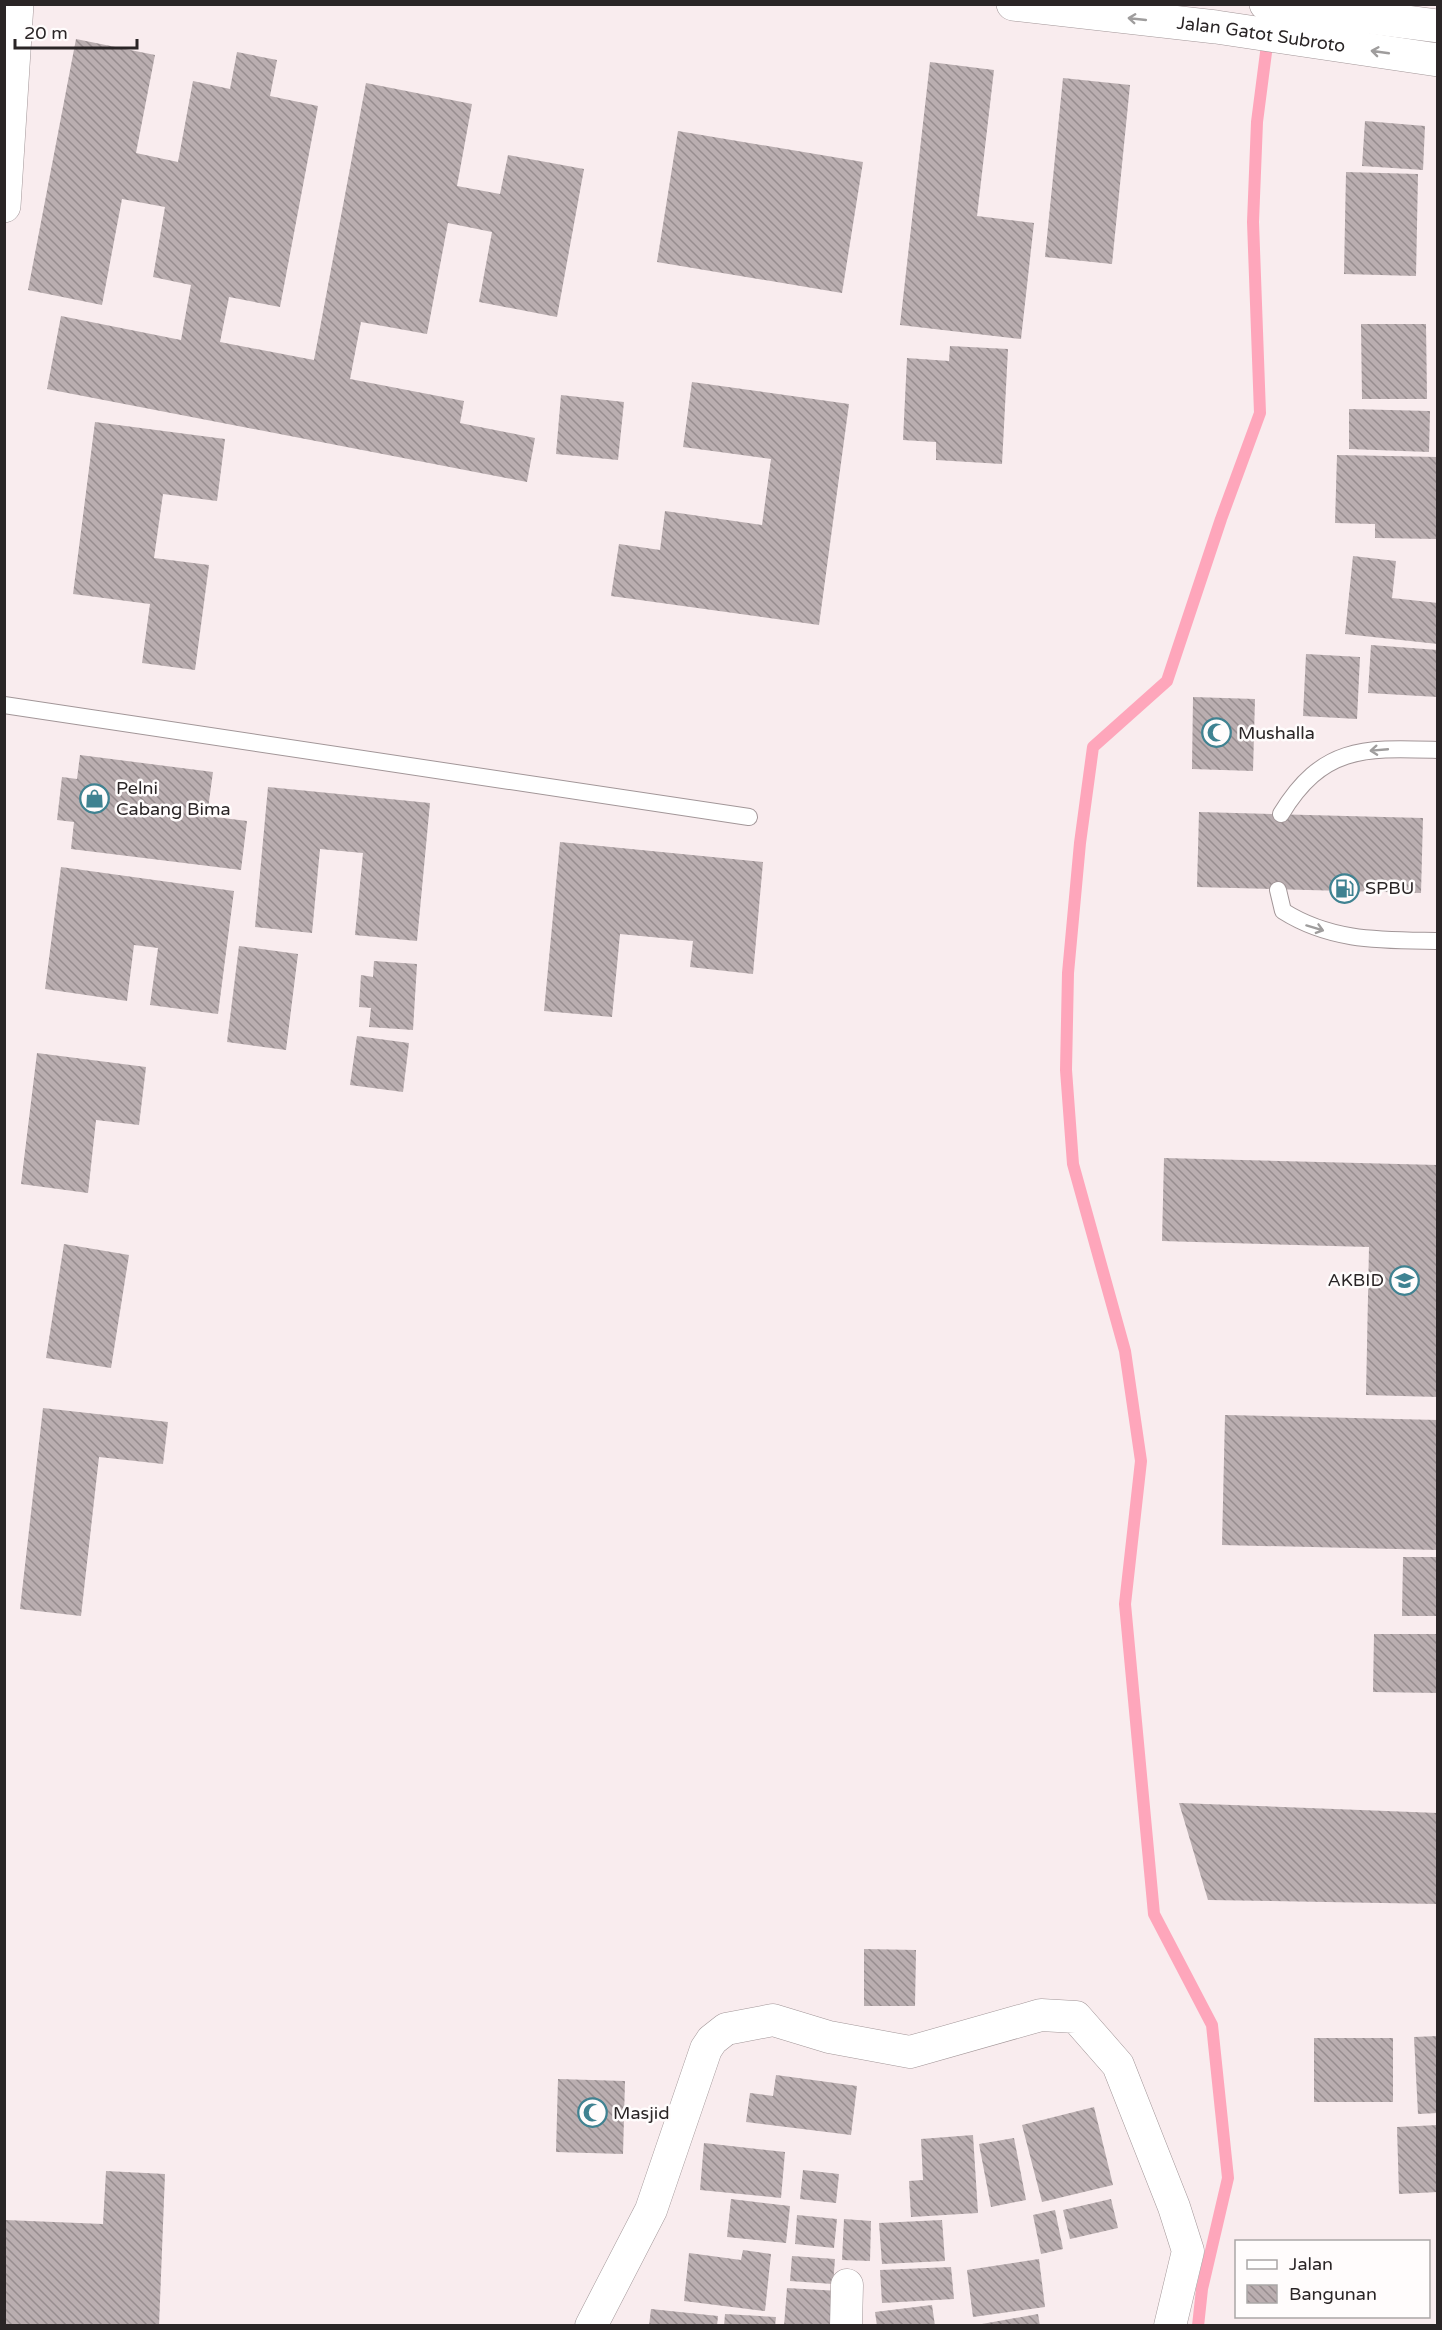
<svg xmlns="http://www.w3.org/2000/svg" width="1442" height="2330" font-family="'Varela Round',sans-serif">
<defs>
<pattern id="building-back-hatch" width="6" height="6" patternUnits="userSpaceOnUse" patternTransform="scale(1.5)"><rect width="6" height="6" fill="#baaeb0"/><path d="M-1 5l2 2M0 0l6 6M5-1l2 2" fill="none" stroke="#978d8f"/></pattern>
</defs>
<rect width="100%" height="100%" fill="#f9ecee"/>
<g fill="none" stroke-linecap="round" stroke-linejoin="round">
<!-- stream -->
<path stroke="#fea6bb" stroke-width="12" d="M 1198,2326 L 1202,2289 L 1228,2178 L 1212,2025 L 1154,1914 L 1125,1604 L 1141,1461 L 1125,1351 L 1073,1164 L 1066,1070 L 1068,973 L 1080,843 L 1093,747 L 1167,681 L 1221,519 L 1260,413 L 1253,222 L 1257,122 L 1268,37"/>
</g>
<!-- building -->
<g fill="url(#building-back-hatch)">
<path d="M 76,39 L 155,55 L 136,153 L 178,162 L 193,81 L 230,89 L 237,52 L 277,60 L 270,96 L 318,106 L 280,307 L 229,297 L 220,342 L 314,360 L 366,83 L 472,104 L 457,186 L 500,194 L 508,155 L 584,169 L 557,317 L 479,302 L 492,232 L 448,223 L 427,334 L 361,322 L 350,379 L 464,401 L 460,423 L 535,438 L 527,482 L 47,389 L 61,316 L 181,340 L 191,285 L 153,277 L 165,207 L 122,199 L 102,305 L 28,290 Z"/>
<path d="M 930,62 L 994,70 L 977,216 L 1034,223 L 1021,339 L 900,325 Z"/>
<path d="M 1063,78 L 1130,85 L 1112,264 L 1045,257 Z"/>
<path d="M 1365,121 L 1425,126 L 1423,170 L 1362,166 Z"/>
<path d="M 678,131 L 863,162 L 842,293 L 657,262 Z"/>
<path d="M 1346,172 L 1418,174 L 1416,276 L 1344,274 Z"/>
<path d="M 1361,324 L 1426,324 L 1427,399 L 1362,399 Z"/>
<path d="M 950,346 L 1008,349 L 1002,464 L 936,460 L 936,442 L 903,440 L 907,358 L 949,361 Z"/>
<path d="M 692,382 L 849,404 L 819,625 L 611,596 L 619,544 L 660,550 L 665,511 L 762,525 L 771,459 L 683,447 Z"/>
<path d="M 561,395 L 624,402 L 618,460 L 556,454 Z"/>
<path d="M 1349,409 L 1430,411 L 1429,452 L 1349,449 Z"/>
<path d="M 95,422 L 225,439 L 217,501 L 163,494 L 154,558 L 209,565 L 195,670 L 142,663 L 150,604 L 73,594 Z"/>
<path d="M 1337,455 L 1438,457 L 1438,539 L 1375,538 L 1375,524 L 1335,523 Z"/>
<path d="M 1353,556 L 1396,561 L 1392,598 L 1438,603 L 1438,644 L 1345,634 Z"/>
<path d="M 1371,645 L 1438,650 L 1438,697 L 1368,693 Z"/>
<path d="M 1306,654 L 1360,657 L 1357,719 L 1303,716 Z"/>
<path d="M 1193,697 L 1255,699 L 1253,771 L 1192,769 Z"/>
<path d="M 80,755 L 213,772 L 207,816 L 247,821 L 241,870 L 71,849 L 74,822 L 57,820 L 62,777 L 77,779 Z"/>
<path d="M 268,787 L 430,803 L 417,941 L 355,935 L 363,853 L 320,849 L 312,933 L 255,927 Z"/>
<path d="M 1199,812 L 1423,818 L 1421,893 L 1197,887 Z"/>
<path d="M 560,842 L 763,862 L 753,974 L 690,967 L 693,941 L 620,934 L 612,1017 L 544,1011 Z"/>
<path d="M 61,867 L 234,891 L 218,1014 L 150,1005 L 158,948 L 134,945 L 127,1001 L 45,989 Z"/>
<path d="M 239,946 L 298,954 L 286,1050 L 227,1042 Z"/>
<path d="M 374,961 L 417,964 L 413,1030 L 369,1027 L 371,1008 L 359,1007 L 361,975 L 373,977 Z"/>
<path d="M 357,1036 L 409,1043 L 403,1092 L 350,1085 Z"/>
<path d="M 37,1053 L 146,1067 L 139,1125 L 96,1120 L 88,1193 L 21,1184 Z"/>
<path d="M 1164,1158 L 1438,1165 L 1438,1397 L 1366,1395 L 1369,1247 L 1162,1241 Z"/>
<path d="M 64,1244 L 129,1255 L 111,1368 L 46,1358 Z"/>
<path d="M 43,1408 L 168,1422 L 163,1464 L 99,1457 L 81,1616 L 20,1609 Z"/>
<path d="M 1225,1415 L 1438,1420 L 1438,1550 L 1222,1545 Z"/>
<path d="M 1403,1557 L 1438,1557 L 1438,1616 L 1402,1616 Z"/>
<path d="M 1374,1634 L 1438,1634 L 1438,1693 L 1373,1692 Z"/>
<path d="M 1179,1803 L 1438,1813 L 1438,1904 L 1208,1900 Z"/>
<path d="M 864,1949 L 916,1950 L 915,2006 L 864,2006 Z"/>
<path d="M 1438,2036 L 1438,2113 L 1418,2114 L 1414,2037 Z"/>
<rect x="1314" y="2038" width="79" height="64"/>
<path d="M 776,2075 L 857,2086 L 851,2135 L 746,2122 L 750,2093 L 773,2096 Z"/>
<path d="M 558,2079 L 625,2081 L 623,2154 L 556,2152 Z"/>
<path d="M 1094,2107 L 1113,2185 L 1042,2202 L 1022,2125 Z"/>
<path d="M 1438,2125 L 1438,2192 L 1399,2194 L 1397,2127 Z"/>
<path d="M 973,2135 L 978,2213 L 911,2217 L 909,2181 L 923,2180 L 921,2139 Z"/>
<path d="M 1014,2138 L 1026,2200 L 991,2207 L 979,2144 Z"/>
<path d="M 704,2143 L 785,2152 L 781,2198 L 700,2190 Z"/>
<path d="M 803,2170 L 839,2174 L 836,2203 L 800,2199 Z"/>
<path d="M 106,2171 L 165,2174 L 159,2326 L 4,2326 L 5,2220 L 103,2224 Z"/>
<path d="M 731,2199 L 790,2206 L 786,2243 L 727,2237 Z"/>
<path d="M 1111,2199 L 1118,2228 L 1070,2239 L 1063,2210 Z"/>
<path d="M 1055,2210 L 1063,2249 L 1041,2254 L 1033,2215 Z"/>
<path d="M 797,2215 L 837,2219 L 834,2248 L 795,2244 Z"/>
<path d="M 844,2219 L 871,2221 L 870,2261 L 842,2260 Z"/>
<path d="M 942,2220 L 945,2261 L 882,2264 L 879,2223 Z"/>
<path d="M 743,2250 L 771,2254 L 765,2311 L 684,2301 L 689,2253 L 741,2260 Z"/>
<path d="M 792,2256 L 835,2259 L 833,2284 L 790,2281 Z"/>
<path d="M 1039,2259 L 1045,2307 L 973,2317 L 967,2270 Z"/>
<path d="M 951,2267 L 954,2299 L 882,2303 L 880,2270 Z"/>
<path d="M 787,2288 L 839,2291 L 837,2326 L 784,2326 Z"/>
<path d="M 932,2305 L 935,2326 L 877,2326 L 875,2312 Z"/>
<path d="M 651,2309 L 718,2316 L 717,2326 L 649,2326 Z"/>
<path d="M 725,2314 L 776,2317 L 775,2326 L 724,2326 Z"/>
<path d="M 1038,2314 L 1040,2326 L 982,2326 L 982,2324 Z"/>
</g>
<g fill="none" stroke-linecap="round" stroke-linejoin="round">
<defs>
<g id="lane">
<path d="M 4,705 L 749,817"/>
<path d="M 1281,814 C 1323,745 1365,748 1438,750"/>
<path d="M 1278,890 L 1283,911 C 1332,942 1382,940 1438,941"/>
</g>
<g id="street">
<path d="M 591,2326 L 651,2210 L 706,2049 L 712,2040 L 726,2029 L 773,2020 L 829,2037 L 910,2052 L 1041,2015 L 1076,2017 L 1118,2065 L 1174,2207 L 1188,2251 L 1170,2326"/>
<path d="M 846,2326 L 847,2285"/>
</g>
<g id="secondary">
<path id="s1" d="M 1013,4 L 1216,27 L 1438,60"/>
<path d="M 1266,4 L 1438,26"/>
<path d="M 4,206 L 17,4"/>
</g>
</defs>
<!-- lane casing -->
<use href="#lane" stroke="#a29698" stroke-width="18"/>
<!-- street casing -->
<use href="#street" stroke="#a29698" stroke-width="33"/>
<!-- secondary casing -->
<use href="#secondary" stroke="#a29698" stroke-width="34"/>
<!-- lane -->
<use href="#lane" stroke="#fff" stroke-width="16"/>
<!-- street -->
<use href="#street" stroke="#fff" stroke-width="32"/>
<!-- secondary -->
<use href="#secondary" stroke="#fff" stroke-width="33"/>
</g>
<!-- one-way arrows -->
<defs><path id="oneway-shaft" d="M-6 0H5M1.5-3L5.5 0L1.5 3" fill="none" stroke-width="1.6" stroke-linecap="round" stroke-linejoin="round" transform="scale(1.5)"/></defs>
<g stroke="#9f9d9d">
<use href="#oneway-shaft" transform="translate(1137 19) rotate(-174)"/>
<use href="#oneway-shaft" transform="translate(1380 52) rotate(-172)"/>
<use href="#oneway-shaft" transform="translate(1379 750) rotate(175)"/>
<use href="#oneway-shaft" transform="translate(1315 928) rotate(17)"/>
</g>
<!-- icons -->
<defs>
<symbol id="mosque-ring" viewBox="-11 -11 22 22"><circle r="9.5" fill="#fffcfc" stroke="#3f8291" stroke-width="1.5"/><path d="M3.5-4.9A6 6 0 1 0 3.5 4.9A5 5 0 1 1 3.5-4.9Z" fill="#3f8291"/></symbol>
<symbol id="shop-ring" viewBox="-11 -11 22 22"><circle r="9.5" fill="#fffcfc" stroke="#3f8291" stroke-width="1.5"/><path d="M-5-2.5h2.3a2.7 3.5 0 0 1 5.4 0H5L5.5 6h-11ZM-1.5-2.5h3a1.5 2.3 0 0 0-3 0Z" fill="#3f8291"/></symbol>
<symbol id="fuel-ring" viewBox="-11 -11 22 22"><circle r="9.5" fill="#fffcfc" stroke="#3f8291" stroke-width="1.5"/><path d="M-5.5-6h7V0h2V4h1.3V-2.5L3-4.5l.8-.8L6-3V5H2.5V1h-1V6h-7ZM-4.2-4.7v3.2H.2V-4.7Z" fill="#3f8291"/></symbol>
<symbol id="university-ring" viewBox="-11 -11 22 22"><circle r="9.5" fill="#fffcfc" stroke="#3f8291" stroke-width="1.5"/><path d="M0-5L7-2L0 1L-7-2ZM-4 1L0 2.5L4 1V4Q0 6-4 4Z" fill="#3f8291"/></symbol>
</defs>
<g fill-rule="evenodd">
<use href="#mosque-ring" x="1200" y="716" width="33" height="33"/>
<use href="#shop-ring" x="78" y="782" width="33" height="33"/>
<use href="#fuel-ring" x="1328" y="872" width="33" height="33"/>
<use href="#university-ring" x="1388" y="1264" width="33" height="33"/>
<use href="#mosque-ring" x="576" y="2096" width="33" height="33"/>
</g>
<g text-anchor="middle" stroke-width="5" stroke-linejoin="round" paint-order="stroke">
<!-- street labels -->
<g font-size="18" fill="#2a2526" stroke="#fffcfc">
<text dy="6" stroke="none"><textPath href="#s1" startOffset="250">Jalan Gatot Subroto</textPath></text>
</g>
<!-- poi labels -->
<g font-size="18" fill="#2a2526" stroke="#fffcfc" text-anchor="start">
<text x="1238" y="739">Mushalla</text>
<text x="116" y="794">Pelni<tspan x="116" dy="21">Cabang Bima</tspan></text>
<text x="1365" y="894">SPBU</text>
<text x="1384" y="1286" text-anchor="end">AKBID</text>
<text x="613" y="2119">Masjid</text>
</g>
</g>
<!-- border -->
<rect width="1442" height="2330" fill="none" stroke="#2a2526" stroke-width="12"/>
<!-- legend -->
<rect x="1235" y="2240" width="195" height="78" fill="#fffcfc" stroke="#aaa6a6" stroke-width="1.5"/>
<rect x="1247" y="2260" width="30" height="9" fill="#ffffff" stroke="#aaa6a6" stroke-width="1.5"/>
<text x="1289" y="2270" font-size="18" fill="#2a2526">Jalan</text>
<rect x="1247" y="2285" width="30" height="18" fill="url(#building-back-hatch)" stroke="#aaa6a6" stroke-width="1.5"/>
<text x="1289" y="2300" font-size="18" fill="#2a2526">Bangunan</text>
<!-- scale -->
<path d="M15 39v9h122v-9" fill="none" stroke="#2a2526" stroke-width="3"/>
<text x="24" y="39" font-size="18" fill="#2a2526" stroke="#fffcfc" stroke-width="4.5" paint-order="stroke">20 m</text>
</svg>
